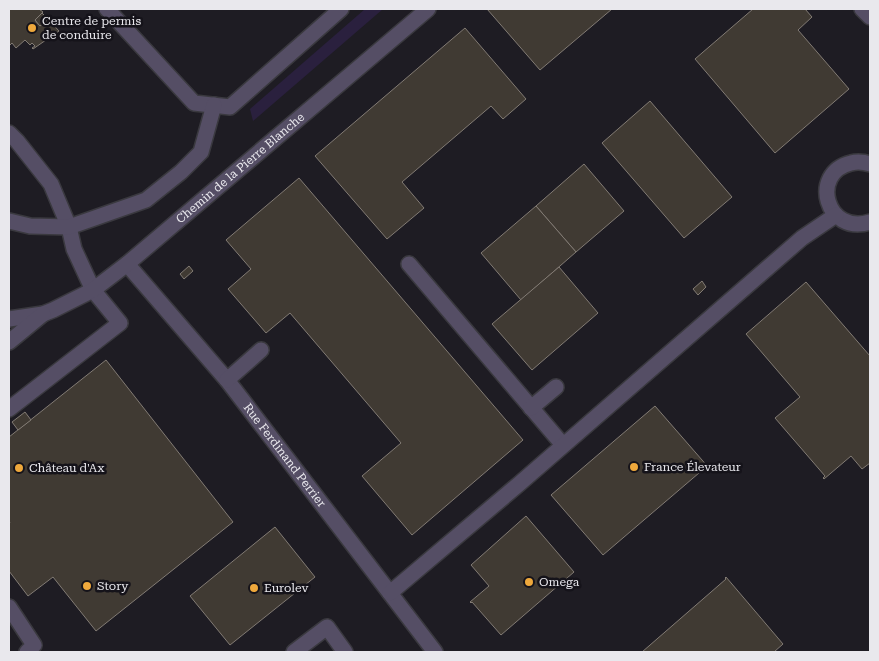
<svg xmlns="http://www.w3.org/2000/svg" width="879" height="661" font-family="'Roboto Serif',serif">
<rect width="100%" height="100%" fill="#1e1c23"/>
<!-- green -->
<path fill="#2a203e" d="M 365,9 L 383,9 L 253,121 L 250,109 Z"/>
<!-- building -->
<g fill="#403a33" stroke="#827b74">
<path d="M 9,9 L 39,9 L 43,12 L 35,20 L 40,26 L 48,19 L 59,31 L 33,49 L 32,48 L 35,46 L 32,43 L 30,45 L 25,40 L 16,48 L 12,43 L 9,46 Z"/>
<path d="M 487,9 L 612,9 L 540,70 Z"/>
<path d="M 753,9 L 805,9 L 812,17 L 798,30 L 849,89 L 775,153 L 695,59 Z"/>
<path d="M 42,13 L 48,19 L 40,26 L 35,20 Z"/>
<path d="M 465,28 L 526,99 L 503,119 L 491,106 L 402,182 L 424,208 L 387,239 L 315,156 Z"/>
<path d="M 650,101 L 732,197 L 684,238 L 602,143 Z"/>
<path d="M 584,164 L 624,211 L 576,252 L 536,206 Z"/>
<path d="M 299,178 L 523,440 L 412,535 L 362,476 L 401,443 L 290,313 L 266,333 L 228,289 L 251,269 L 226,240 Z"/>
<path d="M 536,206 L 576,252 L 521,300 L 481,253 Z"/>
<path d="M 189,266 L 193,271 L 184,279 L 180,274 Z"/>
<path d="M 559,267 L 598,313 L 532,370 L 492,324 Z"/>
<path d="M 702,281 L 706,287 L 698,295 L 693,289 Z"/>
<path d="M 806,282 L 870,356 L 870,463 L 862,469 L 851,456 L 824,479 L 823,478 L 825,476 L 775,418 L 800,397 L 746,334 Z"/>
<path d="M 106,360 L 233,522 L 96,631 L 53,577 L 28,596 L 9,571 L 9,524 L 10,523 L 9,521 L 9,437 Z"/>
<path d="M 655,406 L 709,468 L 708,469 L 706,467 L 603,555 L 551,495 Z"/>
<path d="M 25,412 L 31,420 L 18,430 L 12,422 Z"/>
<path d="M 526,516 L 574,572 L 501,635 L 472,602 L 471,603 L 470,602 L 489,586 L 471,565 Z"/>
<path d="M 275,527 L 315,577 L 230,645 L 190,596 Z"/>
<path d="M 726,577 L 783,644 L 774,652 L 642,652 L 726,579 L 725,578 Z"/>
</g>
<g fill="none" stroke-linecap="round" stroke-linejoin="round">
<defs>
<g id="minor">
<path d="M 107,9 L 194,103 L 230,107 L 341,9"/>
<path d="M 862,9 L 870,17"/>
<path d="M 9,133 L 17,141 L 51,184 L 69,227 L 74,249 L 93,290 L 120,323 L 9,409"/>
<path d="M 870,164 C 864,162 858,161 851,163 C 809,173 826,236 870,222"/>
<path d="M 9,221 L 30,226 L 69,227 L 146,200 L 181,172 L 201,152 L 214,105"/>
<path id="s1" d="M 127,264 L 227,380 L 435,652"/>
<path d="M 409,264 L 563,445"/>
<path id="s2" d="M 9,319 L 43,314 L 53,310 L 93,290 L 127,264 L 428,9"/>
<path d="M 9,342 L 43,314"/>
<path d="M 227,380 L 261,350"/>
<path d="M 531,408 L 556,387"/>
<path d="M 390,593 L 519,484 L 802,238 L 836,215"/>
<path d="M 9,607 L 34,645 L 27,652"/>
<path d="M 294,652 L 327,627 L 345,652"/>
</g>
</defs>
<!-- minor casing -->
<use href="#minor" stroke="#3a393f" stroke-width="18"/>
<!-- minor -->
<use href="#minor" stroke="#554e65" stroke-width="15"/>
</g>
<!-- markers -->
<g fill="#eea83c" stroke="#15131a" stroke-width="2">
<circle cx="32" cy="28" r="5"/>
<circle cx="634" cy="467" r="5"/>
<circle cx="19" cy="468" r="5"/>
<circle cx="529" cy="582" r="5"/>
<circle cx="87" cy="586" r="5"/>
<circle cx="254" cy="588" r="5"/>
</g>
<g text-anchor="middle" stroke-width="5" stroke-linejoin="round" paint-order="stroke">
<!-- poi labels -->
<g font-size="12" fill="#e9e8ed" stroke="#15131a" text-anchor="start">
<text x="42" y="25">Centre de permis<tspan x="42" dy="14">de conduire</tspan></text>
<text x="644" y="471">France Élevateur</text>
<text x="29" y="472">Château d'Ax</text>
<text x="539" y="586">Omega</text>
<text x="97" y="590">Story</text>
<text x="264" y="592">Eurolev</text>
</g>
<!-- street labels -->
<g font-size="12" fill="#e9e8ed" stroke="#15131a">
<text dy="4" stroke="none"><textPath href="#s2" startOffset="281">Chemin de la Pierre Blanche</textPath></text>
<text dy="4" stroke="none"><textPath href="#s1" startOffset="248">Rue Ferdinand Perrier</textPath></text>
</g>
</g>
<!-- border -->
<rect width="879" height="661" fill="none" stroke="#e9e8ed" stroke-width="20"/>
</svg>
